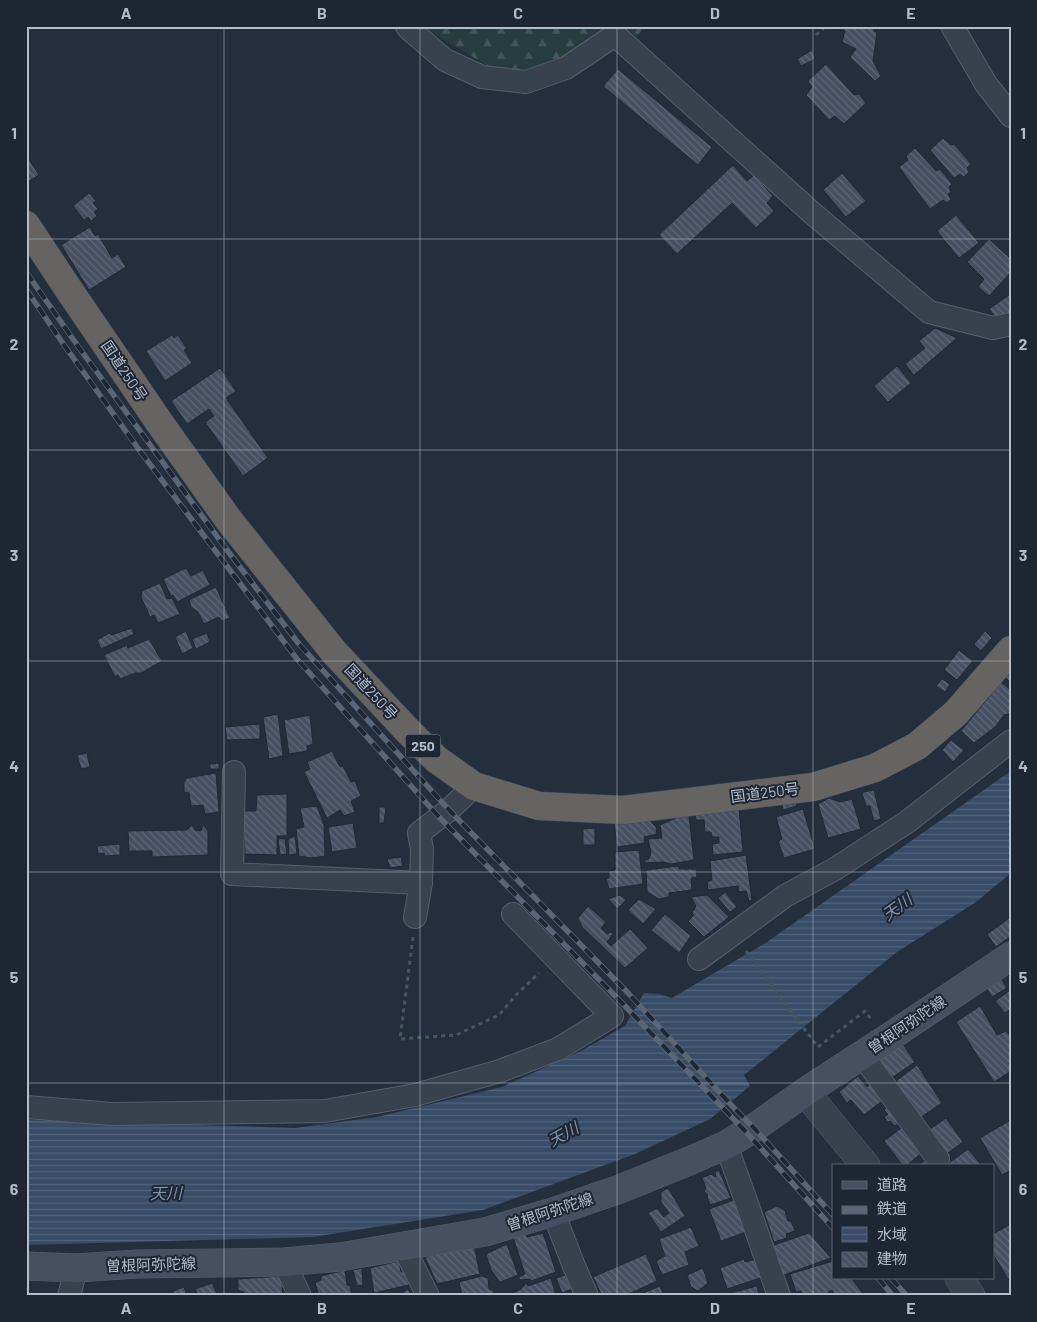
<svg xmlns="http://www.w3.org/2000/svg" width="1037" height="1322" font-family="Barlow,'Noto Sans JP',sans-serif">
<defs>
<pattern id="forest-firs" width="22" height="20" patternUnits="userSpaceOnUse" patternTransform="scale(1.25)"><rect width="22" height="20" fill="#263c3f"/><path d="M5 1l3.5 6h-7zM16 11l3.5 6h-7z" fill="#435659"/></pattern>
<pattern id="water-rules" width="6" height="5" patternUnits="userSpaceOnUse" patternTransform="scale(1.25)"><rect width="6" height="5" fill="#394c67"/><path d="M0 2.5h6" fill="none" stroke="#53647b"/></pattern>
<pattern id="building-back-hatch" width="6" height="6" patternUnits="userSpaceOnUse" patternTransform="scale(1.25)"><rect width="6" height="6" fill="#455162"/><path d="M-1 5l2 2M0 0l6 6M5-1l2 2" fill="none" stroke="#5d6877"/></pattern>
</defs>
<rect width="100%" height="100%" fill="#242f3e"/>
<!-- forest -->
<path fill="url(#forest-firs)" d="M 421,26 L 644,26 L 632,45 L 537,78 L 501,74 Z"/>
<!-- water -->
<path fill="url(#water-rules)" d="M 1011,771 L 1011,873 L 976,902 L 897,952 L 744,1075 L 750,1086 L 710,1119 L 635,1154 L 483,1210 L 313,1237 L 26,1245 L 26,1120 L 295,1128 L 377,1117 L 502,1087 L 581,1051 L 625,1026 L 644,993 L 659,994 L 672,998 L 767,942 Z"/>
<!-- building -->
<g fill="url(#building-back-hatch)" stroke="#1f2835">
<path d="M 840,26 L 874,26 L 874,31 L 877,32 L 873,61 L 881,76 L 875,81 L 850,57 L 856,49 L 842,42 L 845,31 Z"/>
<path d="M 812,50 L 815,59 L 801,66 L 797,59 Z"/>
<path d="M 826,64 L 854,95 L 859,94 L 866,103 L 844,124 L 835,116 L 829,120 L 806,95 L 812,87 L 808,81 Z"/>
<path d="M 618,69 L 712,147 L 698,165 L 604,87 L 604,85 Z"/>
<path d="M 943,138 L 951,145 L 954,144 L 971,164 L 967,168 L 969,172 L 964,177 L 960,174 L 954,178 L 930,150 Z"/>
<path d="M 915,148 L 936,171 L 940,169 L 952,184 L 949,187 L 951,192 L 948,194 L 951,199 L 947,203 L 943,200 L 930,209 L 899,167 L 908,160 L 906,156 Z"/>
<path d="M 26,156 L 27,156 L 39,175 L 26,183 Z"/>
<path d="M 733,165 L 747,181 L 754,175 L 773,196 L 767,203 L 774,211 L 756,228 L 732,203 L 677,254 L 659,235 Z"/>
<path d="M 842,173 L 866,201 L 846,217 L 823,190 Z"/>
<path d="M 89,193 L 96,201 L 93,203 L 98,209 L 94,212 L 97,216 L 91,221 L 88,217 L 84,220 L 73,206 Z"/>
<path d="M 956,215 L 979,243 L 959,258 L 937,231 Z"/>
<path d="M 90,227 L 95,236 L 98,234 L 112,258 L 118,254 L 126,267 L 89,290 L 61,245 Z"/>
<path d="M 989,239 L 1011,259 L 1011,272 L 989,296 L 978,287 L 984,279 L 967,262 Z"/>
<path d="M 1009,295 L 1011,297 L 1011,317 L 1001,325 L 989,309 Z"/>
<path d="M 935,328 L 957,338 L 914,375 L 905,364 L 925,348 L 919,341 Z"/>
<path d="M 172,335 L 174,338 L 178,335 L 187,349 L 184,350 L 192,363 L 165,381 L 146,351 Z"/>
<path d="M 897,366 L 911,383 L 888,402 L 874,386 Z"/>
<path d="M 220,368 L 236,391 L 226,398 L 268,458 L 243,476 L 205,422 L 214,416 L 209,409 L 187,424 L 171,401 Z"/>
<path d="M 186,568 L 191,576 L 203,570 L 210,585 L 177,602 L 173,595 L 171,596 L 163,579 Z"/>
<path d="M 160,583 L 167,599 L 172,598 L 180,614 L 158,623 L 154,615 L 150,617 L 141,597 L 142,591 Z"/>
<path d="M 216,587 L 230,618 L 222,621 L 219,617 L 204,624 L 198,612 L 191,607 L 189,600 Z"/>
<path d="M 132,628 L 134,634 L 101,649 L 97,640 L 109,633 L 111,635 Z"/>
<path d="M 186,631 L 193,648 L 182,654 L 175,637 Z"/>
<path d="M 985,631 L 992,638 L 981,651 L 974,644 Z"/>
<path d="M 207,633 L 210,642 L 196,649 L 192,639 Z"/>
<path d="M 149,639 L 162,661 L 141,673 L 135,673 L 120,679 L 118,675 L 115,677 L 104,655 L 127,645 L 128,648 Z"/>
<path d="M 959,650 L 973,661 L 957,680 L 944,670 Z"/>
<path d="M 1011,671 L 1011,683 L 1005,677 Z"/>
<path d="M 942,679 L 950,684 L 945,692 L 936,686 Z"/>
<path d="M 1001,682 L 1011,690 L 1011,713 L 1004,715 L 995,727 L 974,743 L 961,731 Z"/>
<path d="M 278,714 L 283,756 L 269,759 L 263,717 Z"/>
<path d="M 310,715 L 313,744 L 307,746 L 307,751 L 289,754 L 284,720 Z"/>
<path d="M 260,724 L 260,739 L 227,740 L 225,727 Z"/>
<path d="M 951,740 L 964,750 L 953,762 L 942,750 Z"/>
<path d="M 332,751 L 340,767 L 343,766 L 351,782 L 355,781 L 361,796 L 351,801 L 355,812 L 344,816 L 340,810 L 327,818 L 304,772 L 310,769 L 307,762 Z"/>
<path d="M 87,753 L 90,767 L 81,769 L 77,755 Z"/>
<path d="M 219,763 L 219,769 L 210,769 L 210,764 Z"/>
<path d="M 216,773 L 219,812 L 205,814 L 203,805 L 191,806 L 189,793 L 184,792 L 184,782 L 187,778 Z"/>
<path d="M 874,790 L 881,819 L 874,821 L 870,806 L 866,806 L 862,793 L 863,792 Z"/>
<path d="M 287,794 L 287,836 L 277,836 L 277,855 L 245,854 L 243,811 L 256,811 L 257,795 Z"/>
<path d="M 829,798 L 840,802 L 852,799 L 861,829 L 828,838 L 818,804 Z"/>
<path d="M 796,801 L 797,806 L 783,810 L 782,804 Z"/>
<path d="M 317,806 L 324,825 L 325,856 L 311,858 L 299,856 L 296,829 L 304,827 L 300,808 Z"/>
<path d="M 379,807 L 386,807 L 384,823 L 379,823 Z"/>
<path d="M 739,808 L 743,852 L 713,855 L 712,844 L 719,843 L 719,837 L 712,837 L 711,832 L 705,832 L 704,820 L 696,820 L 695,812 Z"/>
<path d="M 803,809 L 815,849 L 784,858 L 778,841 L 782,839 L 776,817 Z"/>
<path d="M 689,816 L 694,860 L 671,864 L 664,862 L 645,863 L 645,860 L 649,859 L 651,852 L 648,839 L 662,838 L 660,825 L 678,817 Z"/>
<path d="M 647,818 L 656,827 L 657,834 L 644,837 L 645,843 L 617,847 L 614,822 Z"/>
<path d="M 353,823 L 357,848 L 332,852 L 328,827 Z"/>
<path d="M 192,825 L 195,830 L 201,831 L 203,825 L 208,831 L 208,855 L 152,857 L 152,851 L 129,851 L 128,831 L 187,830 Z"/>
<path d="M 595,828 L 595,845 L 583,845 L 583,829 Z"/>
<path d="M 295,836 L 297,854 L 289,855 L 288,839 Z"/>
<path d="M 278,838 L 285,839 L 287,854 L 280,855 Z"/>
<path d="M 120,844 L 120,855 L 105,856 L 104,853 L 98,854 L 97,846 Z"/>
<path d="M 639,850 L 643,884 L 609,889 L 606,879 L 609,878 L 609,871 L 615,870 L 615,852 Z"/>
<path d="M 746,855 L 752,900 L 749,901 L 746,891 L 739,892 L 738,886 L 708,890 L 707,882 L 712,880 L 710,861 Z"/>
<path d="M 401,857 L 403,866 L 390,868 L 387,859 Z"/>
<path d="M 678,866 L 679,869 L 696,869 L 697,877 L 691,878 L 692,890 L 669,893 L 669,897 L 659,899 L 647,892 L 646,870 Z"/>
<path d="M 725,892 L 737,907 L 730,912 L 718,898 Z"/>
<path d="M 620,895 L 626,900 L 617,909 L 608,899 Z"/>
<path d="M 707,895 L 729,917 L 704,937 L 688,921 L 694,915 L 692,913 L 696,906 L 691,897 Z"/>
<path d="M 639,899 L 656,909 L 643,924 L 628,910 Z"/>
<path d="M 588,906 L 606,922 L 601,928 L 607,934 L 610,932 L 613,934 L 607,942 L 611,946 L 630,929 L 648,948 L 625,968 L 582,927 L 578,918 Z"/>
<path d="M 665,914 L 691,936 L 679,953 L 651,930 Z"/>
<path d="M 1011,917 L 1011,936 L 996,947 L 987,934 Z"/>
<path d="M 1000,977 L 1007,988 L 992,997 L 985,986 Z"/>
<path d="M 1009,991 L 1011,993 L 1011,1009 L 1005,1013 L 995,1001 Z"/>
<path d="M 980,1006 L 997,1035 L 1006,1031 L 1011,1037 L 1011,1061 L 1009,1062 L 1011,1071 L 994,1082 L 956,1022 Z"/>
<path d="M 902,1043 L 915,1062 L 890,1079 L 878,1060 Z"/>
<path d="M 917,1065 L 942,1103 L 917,1120 L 896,1081 Z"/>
<path d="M 858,1076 L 867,1087 L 873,1082 L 886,1098 L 864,1115 L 851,1100 L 847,1103 L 839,1092 Z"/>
<path d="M 891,1104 L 902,1120 L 895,1126 L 890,1121 L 888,1122 L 884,1117 L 888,1114 L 884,1110 Z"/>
<path d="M 946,1118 L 963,1142 L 945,1155 L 927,1131 Z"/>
<path d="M 1009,1121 L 1011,1124 L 1011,1170 L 1002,1175 L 980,1138 Z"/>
<path d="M 905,1125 L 924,1151 L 906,1166 L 903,1166 L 884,1141 Z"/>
<path d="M 968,1149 L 980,1163 L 978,1166 L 945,1166 Z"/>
<path d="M 926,1160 L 930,1166 L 916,1166 Z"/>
<path d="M 719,1170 L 731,1198 L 710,1205 L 707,1197 L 708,1195 L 704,1191 L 706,1188 L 702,1178 L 711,1174 L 716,1177 L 715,1172 Z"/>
<path d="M 668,1188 L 685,1216 L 661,1232 L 648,1213 L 657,1208 L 664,1217 L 669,1213 L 661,1202 L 661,1192 Z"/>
<path d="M 734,1200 L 746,1232 L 721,1241 L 709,1209 Z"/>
<path d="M 777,1206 L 785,1211 L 788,1221 L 791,1221 L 795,1231 L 786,1234 L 787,1238 L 774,1242 L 764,1212 Z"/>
<path d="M 1011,1224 L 1011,1277 L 1008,1279 L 993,1254 L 993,1234 Z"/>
<path d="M 691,1227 L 699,1246 L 685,1252 L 689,1265 L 662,1275 L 656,1261 L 665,1256 L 659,1239 Z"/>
<path d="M 525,1233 L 527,1237 L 543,1233 L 556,1272 L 531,1281 L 530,1279 L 519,1280 L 519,1277 L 525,1274 L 513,1237 Z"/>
<path d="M 809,1233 L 831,1258 L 781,1276 L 771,1246 Z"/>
<path d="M 507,1244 L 518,1275 L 500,1282 L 491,1270 L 486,1254 Z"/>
<path d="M 474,1245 L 480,1274 L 437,1284 L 425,1257 Z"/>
<path d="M 646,1254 L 657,1281 L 624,1296 L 602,1296 L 593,1277 Z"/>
<path d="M 744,1259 L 745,1262 L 757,1259 L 763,1277 L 727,1289 L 720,1268 Z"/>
<path d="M 399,1261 L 401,1272 L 406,1272 L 409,1285 L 374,1293 L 370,1268 Z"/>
<path d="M 833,1261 L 833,1278 L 851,1278 L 865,1296 L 836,1296 L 832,1290 L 828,1292 L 829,1296 L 802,1296 L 801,1291 L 796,1292 L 790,1274 Z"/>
<path d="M 362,1268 L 363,1285 L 357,1286 L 353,1270 Z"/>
<path d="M 703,1268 L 708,1283 L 698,1291 L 691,1287 L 687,1275 Z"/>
<path d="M 345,1270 L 347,1285 L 350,1286 L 352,1296 L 319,1296 L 315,1283 L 321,1280 L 321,1276 Z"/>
<path d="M 565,1275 L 572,1289 L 562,1293 L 556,1278 Z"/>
<path d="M 281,1276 L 283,1296 L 244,1296 L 244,1292 L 238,1290 L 238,1279 Z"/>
<path d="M 481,1276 L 488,1278 L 489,1289 L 493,1290 L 494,1296 L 462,1296 L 459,1282 Z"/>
<path d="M 551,1278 L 556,1296 L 511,1296 L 511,1294 L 521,1289 L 526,1283 L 528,1286 Z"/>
<path d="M 212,1283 L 218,1296 L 199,1296 L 195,1289 Z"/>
<path d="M 660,1286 L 664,1296 L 643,1296 L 643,1293 Z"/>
<path d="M 757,1286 L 759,1296 L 728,1296 L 727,1294 Z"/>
<path d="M 184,1287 L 187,1296 L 175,1296 L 173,1291 Z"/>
<path d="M 408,1289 L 412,1296 L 398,1296 Z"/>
</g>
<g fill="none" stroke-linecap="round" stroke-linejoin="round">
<defs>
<g id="minor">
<path d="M 407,26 L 409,29 L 445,60 L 482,77 L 526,82 L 566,68 L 615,35 L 811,212 L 929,312 L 993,328 L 1011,324"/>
<path d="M 952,26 L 986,84 L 1011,116"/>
<path d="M 234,772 L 232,874 L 421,883"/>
<path d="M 415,917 L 421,883 L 422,849 L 419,833 L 449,810 L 474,786"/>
<path d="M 699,959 L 785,896 L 835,869 L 907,822 L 1011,741"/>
<path d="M 862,1055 L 938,1159"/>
<path d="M 26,1107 L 112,1114 L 325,1111 L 415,1095 L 500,1071 L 558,1049 L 612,1016 L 513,914"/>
<path d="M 726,1145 L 744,1195 L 779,1296"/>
<path d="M 553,1212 L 574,1266 L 587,1296"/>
<path d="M 403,1246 L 428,1296"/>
<path d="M 284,1262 L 300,1296"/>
<path d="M 69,1296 L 76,1268"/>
</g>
<g id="tertiary">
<path d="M 805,1092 L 866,1166"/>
<path d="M 959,1278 L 971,1296"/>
</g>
<path id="secondary" d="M 26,1266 L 76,1268 L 137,1264 L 284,1262 L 340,1257 L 485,1232 L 553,1212 L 620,1189 L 689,1161 L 726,1145 L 754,1128 L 805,1092 L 885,1040 L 1011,956"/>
<path id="trunk" d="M 26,225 L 69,290 L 159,422 L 228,519 L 334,652 L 407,730 L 436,759 L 474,786 L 539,806 L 623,810 L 813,787 L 875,768 L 917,746 L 956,713 L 1011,650"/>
</defs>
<!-- minor casing -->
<use href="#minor" stroke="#565f6c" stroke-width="24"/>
<!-- tertiary casing -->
<use href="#tertiary" stroke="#565f6c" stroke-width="29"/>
<!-- secondary casing -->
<use href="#secondary" stroke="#565f6c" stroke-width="29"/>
<!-- trunk casing -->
<use href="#trunk" stroke="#434c59" stroke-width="29"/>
<!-- path -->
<g stroke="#44595c" stroke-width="3" stroke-dasharray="4 4" stroke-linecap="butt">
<path d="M 816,35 L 826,26"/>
<path d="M 413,937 L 400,1039 L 456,1035 L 499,1015 L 517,994 L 539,973"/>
<path d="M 746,951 L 818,1047 L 865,1011 L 871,1019"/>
</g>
<!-- minor -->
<use href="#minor" stroke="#38414e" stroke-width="22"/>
<!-- tertiary -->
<use href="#tertiary" stroke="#38414e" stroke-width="28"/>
<!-- secondary -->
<use href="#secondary" stroke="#465061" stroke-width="28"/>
<!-- trunk -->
<use href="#trunk" stroke="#656462" stroke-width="28"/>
<defs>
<g id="rail">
<path d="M 26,272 L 80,349 L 227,550 L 299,644 L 449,810 L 629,994 L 734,1108 L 754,1128 L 833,1215"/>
<path d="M 26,289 L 64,345 L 140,451 L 297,659 L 439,817 L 624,1005 L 746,1132 L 833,1228"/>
<path d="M 878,1278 L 893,1296"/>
<path d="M 891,1278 L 907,1296"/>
</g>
</defs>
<!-- rail casing -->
<use href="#rail" stroke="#5a6575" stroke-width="5.5"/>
<!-- rail -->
<use href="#rail" stroke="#1d2633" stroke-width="4" stroke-dasharray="11" stroke-linecap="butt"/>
</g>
<!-- grid -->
<path fill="none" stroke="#b4bcc9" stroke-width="1" stroke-opacity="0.55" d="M 224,26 L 224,1296M 420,26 L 420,1296M 617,26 L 617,1296M 813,26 L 813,1296M 26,239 L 1011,239M 26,450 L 1011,450M 26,661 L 1011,661M 26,872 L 1011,872M 26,1083 L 1011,1083"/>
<g text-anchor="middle" stroke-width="4" stroke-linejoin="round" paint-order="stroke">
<!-- shield labels -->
<rect fill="#1d2633" stroke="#878f9c" stroke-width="1" x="405.5" y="734.5" width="35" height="23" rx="4"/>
<g font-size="14" font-weight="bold" fill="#b4bcc9">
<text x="423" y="751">250</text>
</g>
<!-- street labels -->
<g font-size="15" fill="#b4bcc9" stroke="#1d2633">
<text transform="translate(124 371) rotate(56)" y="5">国道250号</text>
<text transform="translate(371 692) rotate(47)" y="5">国道250号</text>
<text transform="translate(765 793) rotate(-7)" y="5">国道250号</text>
<text transform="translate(907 1025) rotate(-34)" y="5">曽根阿弥陀線</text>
<text transform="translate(550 1212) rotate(-18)" y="5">曽根阿弥陀線</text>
<text transform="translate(151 1265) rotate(-2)" y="5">曽根阿弥陀線</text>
</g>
<!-- water labels -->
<g font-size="16" font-style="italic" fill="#7c92b1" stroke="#1d2633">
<text transform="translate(897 907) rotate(-36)" y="6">天川</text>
<text transform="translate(563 1134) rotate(-29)" y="6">天川</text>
<text transform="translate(166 1193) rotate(-1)" y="6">天川</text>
</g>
</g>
<!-- border -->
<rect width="1037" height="1322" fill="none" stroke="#1d2633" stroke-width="55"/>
<!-- legend -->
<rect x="832" y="1164" width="162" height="115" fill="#1d2633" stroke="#59626f"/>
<rect x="842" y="1181" width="25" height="8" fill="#465061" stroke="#59626f"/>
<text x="877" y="1190" font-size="15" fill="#b4bcc9">道路</text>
<rect x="842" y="1206" width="25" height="8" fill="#5a6575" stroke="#59626f"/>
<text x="877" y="1214" font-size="15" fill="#b4bcc9">鉄道</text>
<rect x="842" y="1227" width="25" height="15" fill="url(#water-rules)" stroke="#59626f"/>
<text x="877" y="1240" font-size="15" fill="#b4bcc9">水域</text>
<rect x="842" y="1252" width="25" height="15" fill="url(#building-back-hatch)" stroke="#59626f"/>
<text x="877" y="1264" font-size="15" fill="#b4bcc9">建物</text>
<rect x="28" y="28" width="982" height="1266" fill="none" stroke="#b4bcc9" stroke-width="2"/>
<g font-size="16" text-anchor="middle" font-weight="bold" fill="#b4bcc9">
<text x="126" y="19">A</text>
<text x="322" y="19">B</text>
<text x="518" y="19">C</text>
<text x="715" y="19">D</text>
<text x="911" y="19">E</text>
<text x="14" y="139">1</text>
<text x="1023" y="139">1</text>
<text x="14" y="350">2</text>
<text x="1023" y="350">2</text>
<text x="14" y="561">3</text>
<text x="1023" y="561">3</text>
<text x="14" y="772">4</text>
<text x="1023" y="772">4</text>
<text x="14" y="983">5</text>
<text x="1023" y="983">5</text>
<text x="14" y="1195">6</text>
<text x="1023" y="1195">6</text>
<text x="126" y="1314">A</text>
<text x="322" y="1314">B</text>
<text x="518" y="1314">C</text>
<text x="715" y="1314">D</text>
<text x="911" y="1314">E</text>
</g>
</svg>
